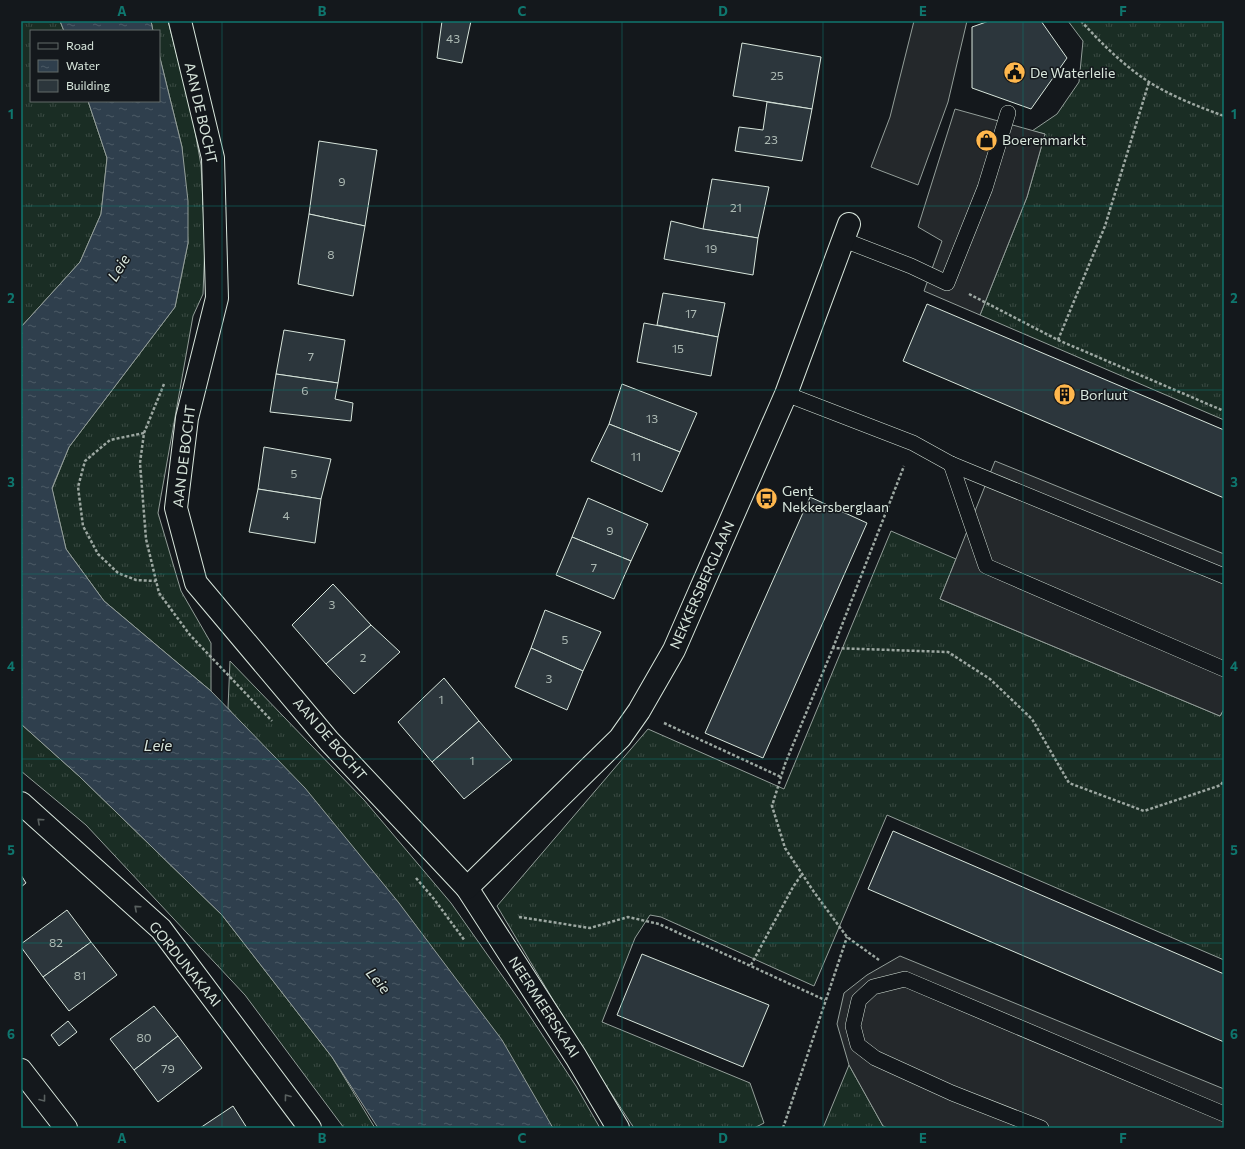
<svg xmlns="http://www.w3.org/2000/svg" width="1245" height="1149" font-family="Commissioner,sans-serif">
<defs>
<pattern id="grass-tufts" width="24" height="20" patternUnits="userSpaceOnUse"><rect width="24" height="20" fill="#1a2d24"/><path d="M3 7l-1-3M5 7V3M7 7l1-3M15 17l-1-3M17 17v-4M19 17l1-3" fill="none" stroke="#3b4b43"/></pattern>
<pattern id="water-ripples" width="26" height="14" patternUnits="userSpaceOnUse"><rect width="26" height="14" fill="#2f3f4d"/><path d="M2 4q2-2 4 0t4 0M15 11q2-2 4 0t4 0" fill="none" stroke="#4c5b66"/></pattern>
</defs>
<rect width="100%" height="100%" fill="#14181c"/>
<!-- grass -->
<g fill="url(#grass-tufts)" stroke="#939e99">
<path d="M 21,21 L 60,21 L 64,31 L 31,31 L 31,101 L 88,101 L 107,158 L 101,214 L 80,262 L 21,327 Z"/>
<path d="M 151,21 L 168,21 L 192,114 L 201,165 L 205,244 L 203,294 L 193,316 L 158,513 L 181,591 L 211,643 L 211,691 L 104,601 L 66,549 L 52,489 L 69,447 L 175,307 L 188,243 L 182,147 L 159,54 L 159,31 L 153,31 Z"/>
<path d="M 1068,21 L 1224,21 L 1224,420 L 980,315 L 1027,197 L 1045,134 L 1032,131 L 1057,114 L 1079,82 L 1083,41 Z"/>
<path d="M 891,531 L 956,559 L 940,599 L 1220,716 L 1224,709 L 1224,960 L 887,815 L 814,986 L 661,917 L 650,915 L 635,938 L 602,1022 L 750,1083 L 764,1123 L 754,1128 L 634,1128 L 586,1055 L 497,906 L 648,729 L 784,789 Z"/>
<path d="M 230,661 L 364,800 L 451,903 L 520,1001 L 576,1086 L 600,1128 L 553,1128 L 228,708 Z"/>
<path d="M 21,724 L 79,776 L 222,915 L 332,1057 L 375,1128 L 344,1128 L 245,995 L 86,825 L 21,771 Z"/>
<path d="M 849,1065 L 883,1126 L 888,1128 L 823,1128 Z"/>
</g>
<!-- parking -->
<g fill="#24282b" stroke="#939e99">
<path d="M 914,21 L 967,21 L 948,102 L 918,185 L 871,167 L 890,117 Z"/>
<path d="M 955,109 L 1045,134 L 1027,197 L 980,315 L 924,291 L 942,241 L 918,227 Z"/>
<path d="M 995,461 L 1224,554 L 1224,709 L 1220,716 L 940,599 Z"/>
<path d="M 900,956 L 1224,1089 L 1224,1128 L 888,1128 L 883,1126 L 849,1065 L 837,1024 L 844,993 L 867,975 Z"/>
</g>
<!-- water -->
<g fill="url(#water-ripples)" stroke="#939e99">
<path d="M 60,21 L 151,21 L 153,31 L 64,31 Z"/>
<path d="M 159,54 L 182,147 L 188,201 L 188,243 L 175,307 L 69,447 L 52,488 L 66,549 L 104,601 L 211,691 L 305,788 L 399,903 L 502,1040 L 553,1128 L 378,1128 L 332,1057 L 222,915 L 79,776 L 21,724 L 21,327 L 80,262 L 101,214 L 107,158 L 88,101 L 159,101 Z"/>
</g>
<!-- building -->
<g fill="#2c363c" stroke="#d8e6dc">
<path d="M 442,21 L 471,21 L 462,63 L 437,58 Z"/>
<path d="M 989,21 L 1041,21 L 1067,58 L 1031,109 L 972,88 L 972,27 Z"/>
<path d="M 742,43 L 821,57 L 812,109 L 733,96 Z"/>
<path d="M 767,102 L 812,109 L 802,161 L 735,151 L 739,127 L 763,130 Z"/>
<path d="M 319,141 L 377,150 L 365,226 L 309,214 Z"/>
<path d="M 712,179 L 769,187 L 758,238 L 703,229 Z"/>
<path d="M 309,214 L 365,226 L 353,296 L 298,284 Z"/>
<path d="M 671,221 L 703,229 L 758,238 L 753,275 L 664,259 Z"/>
<path d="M 663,293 L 725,303 L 718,337 L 657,325 Z"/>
<path d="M 927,304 L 1224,430 L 1224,498 L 903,361 Z"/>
<path d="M 644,323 L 718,337 L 711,376 L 637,362 Z"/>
<path d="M 284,330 L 345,340 L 338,383 L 276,374 Z"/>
<path d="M 276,374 L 338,383 L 335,399 L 353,403 L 351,421 L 270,412 Z"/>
<path d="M 622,384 L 697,413 L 680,452 L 609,424 Z"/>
<path d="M 609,424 L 680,452 L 662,492 L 591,461 Z"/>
<path d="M 264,447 L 331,459 L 321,499 L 258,489 Z"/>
<path d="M 258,489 L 321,499 L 315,543 L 249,532 Z"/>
<path d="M 810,497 L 867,523 L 763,758 L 705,733 Z"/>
<path d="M 588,498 L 648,524 L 631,561 L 572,537 Z"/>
<path d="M 572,537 L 631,561 L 614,599 L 556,575 Z"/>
<path d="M 333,584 L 371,625 L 326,664 L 292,625 Z"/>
<path d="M 545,610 L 601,632 L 583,671 L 531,648 Z"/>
<path d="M 371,625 L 400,652 L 354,694 L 326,664 Z"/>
<path d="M 531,648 L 583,671 L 567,710 L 515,687 Z"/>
<path d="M 444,678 L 479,721 L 432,762 L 398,722 Z"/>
<path d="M 479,721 L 512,760 L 464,799 L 432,762 Z"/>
<path d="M 893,831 L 1224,974 L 1224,1042 L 868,889 Z"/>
<path d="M 21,875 L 26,883 L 21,887 Z"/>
<path d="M 67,910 L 91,942 L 43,977 L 21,947 L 21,944 Z"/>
<path d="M 91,942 L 117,975 L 69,1011 L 43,977 Z"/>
<path d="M 642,954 L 769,1005 L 743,1067 L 617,1015 Z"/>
<path d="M 154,1006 L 178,1036 L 134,1070 L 110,1039 Z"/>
<path d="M 68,1021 L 77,1032 L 59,1046 L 51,1035 Z"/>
<path d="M 178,1036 L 202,1068 L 158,1102 L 134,1070 Z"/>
<path d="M 233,1106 L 247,1128 L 200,1128 Z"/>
</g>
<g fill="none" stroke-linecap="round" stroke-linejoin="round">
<defs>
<g id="service">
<path d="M 844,240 L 911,266 L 947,283 L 985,188 L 1008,113"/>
<path d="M 786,394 L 913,443 L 951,464 L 1224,576"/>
<path d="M 951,464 L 986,566 L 1224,669"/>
<path d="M 1041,1128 L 952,1093 L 875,1058 L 858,1045 L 853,1026 L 859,1000 L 873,987 L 905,979 L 1224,1114"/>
</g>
<g id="minor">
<path d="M 180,21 L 213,158 L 217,298 L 187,418 L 176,508 L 196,583 L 329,741 L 467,888 L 576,1057 L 618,1128"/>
<path d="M 467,888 L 620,738 L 639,711 L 674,650 L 786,394 L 849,224"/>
</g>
<g id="tertiary">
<path d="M 21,803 L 161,929 L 310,1128"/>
<path d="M 21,1070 L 66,1128"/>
</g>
</defs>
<!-- service casing -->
<use href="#service" stroke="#d8e6dc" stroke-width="16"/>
<!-- minor casing -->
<use href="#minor" stroke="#d8e6dc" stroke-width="24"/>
<!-- tertiary casing -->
<use href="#tertiary" stroke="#d8e6dc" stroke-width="24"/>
<!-- path -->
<g stroke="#9da8a2" stroke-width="2.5" stroke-dasharray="3 2" stroke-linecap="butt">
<path d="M 1081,21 C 1101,43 1123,65 1149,82 C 1171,96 1199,107 1224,116"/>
<path d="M 969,294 L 1058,340 L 1224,411"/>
<path d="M 1058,340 L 1105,226 L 1149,82"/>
<path d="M 164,384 L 144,433 L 140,463 L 146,539 L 159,593 L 190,635 L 272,721"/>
<path d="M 144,433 L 110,440 L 85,461 L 78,487 L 83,526 L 98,554 L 118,573 L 136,580 L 156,581"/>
<path d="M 833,648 L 904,466"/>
<path d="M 664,723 L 781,777"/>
<path d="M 416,878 L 434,899 L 465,941"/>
<path d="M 519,917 L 590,928 L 628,917 L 659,924 L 825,1000"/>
<path d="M 879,960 L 847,937 L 814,892 L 785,848 L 772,806 L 785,764 L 833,648 L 948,652 L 990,679 L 1032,719 L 1069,783 L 1144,811 L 1221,785 L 1224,780"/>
<path d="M 751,965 L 793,887 L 802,874"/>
<path d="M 783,1128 L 847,937"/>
</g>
<!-- service -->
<use href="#service" stroke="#14181c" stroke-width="15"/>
<!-- minor -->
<use href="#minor" stroke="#14181c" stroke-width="22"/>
<!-- tertiary -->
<use href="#tertiary" stroke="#14181c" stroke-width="22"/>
</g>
<!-- one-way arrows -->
<defs><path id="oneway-chevron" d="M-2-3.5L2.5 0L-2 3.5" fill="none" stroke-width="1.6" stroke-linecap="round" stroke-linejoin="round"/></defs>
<g stroke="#59605f">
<use href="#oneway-chevron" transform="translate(40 821) rotate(-138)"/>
<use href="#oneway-chevron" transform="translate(137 908) rotate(-138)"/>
<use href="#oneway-chevron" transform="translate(287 1097) rotate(-127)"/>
<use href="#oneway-chevron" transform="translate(43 1099) rotate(52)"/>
</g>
<!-- grid -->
<path fill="none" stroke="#0f766e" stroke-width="1" stroke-opacity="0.55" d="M 222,21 L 222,1128M 422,21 L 422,1128M 622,21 L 622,1128M 823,21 L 823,1128M 1023,21 L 1023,1128M 21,206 L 1224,206M 21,390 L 1224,390M 21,574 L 1224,574M 21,759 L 1224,759M 21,943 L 1224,943"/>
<!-- icons -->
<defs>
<symbol id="civic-disc" viewBox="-11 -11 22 22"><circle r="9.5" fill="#ffb74d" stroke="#14181c"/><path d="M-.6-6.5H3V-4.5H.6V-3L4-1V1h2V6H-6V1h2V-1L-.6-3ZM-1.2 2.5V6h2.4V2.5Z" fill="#111"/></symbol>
<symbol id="shop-disc" viewBox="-11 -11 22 22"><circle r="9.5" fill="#ffb74d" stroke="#14181c"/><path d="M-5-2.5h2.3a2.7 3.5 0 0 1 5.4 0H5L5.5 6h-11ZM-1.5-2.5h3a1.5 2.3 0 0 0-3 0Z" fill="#111"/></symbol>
<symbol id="building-disc" viewBox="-11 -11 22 22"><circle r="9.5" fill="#ffb74d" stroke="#14181c"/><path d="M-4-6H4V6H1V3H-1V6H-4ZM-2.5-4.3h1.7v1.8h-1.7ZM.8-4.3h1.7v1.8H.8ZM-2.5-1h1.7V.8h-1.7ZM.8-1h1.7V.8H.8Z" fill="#111"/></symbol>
<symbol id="bus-disc" viewBox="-11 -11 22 22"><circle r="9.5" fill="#ffb74d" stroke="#14181c"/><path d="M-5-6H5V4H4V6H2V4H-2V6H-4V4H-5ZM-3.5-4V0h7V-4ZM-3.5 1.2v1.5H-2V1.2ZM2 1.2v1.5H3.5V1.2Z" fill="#111"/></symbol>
</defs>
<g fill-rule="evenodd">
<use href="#civic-disc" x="1002" y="60" width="25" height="25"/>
<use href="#shop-disc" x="974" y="128" width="25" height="25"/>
<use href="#building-disc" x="1052" y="382" width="25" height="25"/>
<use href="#bus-disc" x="754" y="486" width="25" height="25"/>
</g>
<g text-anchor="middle" stroke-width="3" stroke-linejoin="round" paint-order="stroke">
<!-- number labels -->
<g font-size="12" fill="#adbab4">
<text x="453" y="43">43</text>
<text x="777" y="80">25</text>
<text x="771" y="144">23</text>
<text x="342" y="186">9</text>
<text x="736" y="212">21</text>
<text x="711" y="253">19</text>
<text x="331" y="259">8</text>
<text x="691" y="318">17</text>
<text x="678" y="353">15</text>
<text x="311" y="361">7</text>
<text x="305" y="395">6</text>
<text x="652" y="423">13</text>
<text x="636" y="461">11</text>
<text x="294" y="478">5</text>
<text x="286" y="520">4</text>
<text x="610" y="535">9</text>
<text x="594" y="572">7</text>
<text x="332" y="609">3</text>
<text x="565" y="644">5</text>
<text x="363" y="662">2</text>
<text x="549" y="683">3</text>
<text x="441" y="704">1</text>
<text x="472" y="765">1</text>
<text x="56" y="947">82</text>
<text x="80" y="980">81</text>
<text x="144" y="1042">80</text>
<text x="168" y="1073">79</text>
</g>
<!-- poi labels -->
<g font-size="14" fill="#d8e6dc" stroke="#14181c" text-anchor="start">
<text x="1030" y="78">De Waterlelie</text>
<text x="1002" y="145">Boerenmarkt</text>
<text x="1080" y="400">Borluut</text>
<text x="782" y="496">Gent<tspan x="782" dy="16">Nekkersberglaan</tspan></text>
</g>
<!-- street labels -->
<g font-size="14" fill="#d8e6dc" stroke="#14181c">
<text transform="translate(201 113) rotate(77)" y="5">AAN DE BOCHT</text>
<text transform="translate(184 456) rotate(-83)" y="5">AAN DE BOCHT</text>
<text transform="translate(702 585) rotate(-66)" y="5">NEKKERSBERGLAAN</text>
<text transform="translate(330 739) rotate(49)" y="5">AAN DE BOCHT</text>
<text transform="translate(185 964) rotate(51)" y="5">GORDUNAKAAI</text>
<text transform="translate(544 1007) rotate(57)" y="5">NEERMEERSKAAI</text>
</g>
<!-- water labels -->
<g font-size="15" font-style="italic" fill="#d8e6dc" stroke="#14181c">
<text transform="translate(119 268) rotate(-59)" y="5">Leie</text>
<text x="158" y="751">Leie</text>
<text transform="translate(378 981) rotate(50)" y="5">Leie</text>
</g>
</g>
<!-- border -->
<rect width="1245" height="1149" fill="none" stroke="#14181c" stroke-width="44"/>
<!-- legend -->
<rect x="30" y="30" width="130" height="72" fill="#14181c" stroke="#626a69"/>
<rect x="38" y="43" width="20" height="6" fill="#14181c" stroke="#626a69"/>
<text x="66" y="50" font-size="12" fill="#d8e6dc">Road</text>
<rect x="38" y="60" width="20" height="12" fill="url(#water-ripples)" stroke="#626a69"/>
<text x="66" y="70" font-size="12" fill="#d8e6dc">Water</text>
<rect x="38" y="80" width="20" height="12" fill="#2c363c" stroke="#626a69"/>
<text x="66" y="90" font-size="12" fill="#d8e6dc">Building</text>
<rect x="22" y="22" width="1201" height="1105" fill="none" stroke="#0f766e" stroke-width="1.5"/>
<g font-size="13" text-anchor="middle" font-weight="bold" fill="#0f766e">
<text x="122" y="16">A</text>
<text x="322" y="16">B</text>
<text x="522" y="16">C</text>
<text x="723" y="16">D</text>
<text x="923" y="16">E</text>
<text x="1123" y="16">F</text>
<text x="11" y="119">1</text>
<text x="1234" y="119">1</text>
<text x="11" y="303">2</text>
<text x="1234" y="303">2</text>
<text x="11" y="487">3</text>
<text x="1234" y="487">3</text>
<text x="11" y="671">4</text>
<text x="1234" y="671">4</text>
<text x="11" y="855">5</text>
<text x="1234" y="855">5</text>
<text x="11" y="1039">6</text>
<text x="1234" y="1039">6</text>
<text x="122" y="1143">A</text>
<text x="322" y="1143">B</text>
<text x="522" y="1143">C</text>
<text x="723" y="1143">D</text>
<text x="923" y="1143">E</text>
<text x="1123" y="1143">F</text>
</g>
</svg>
